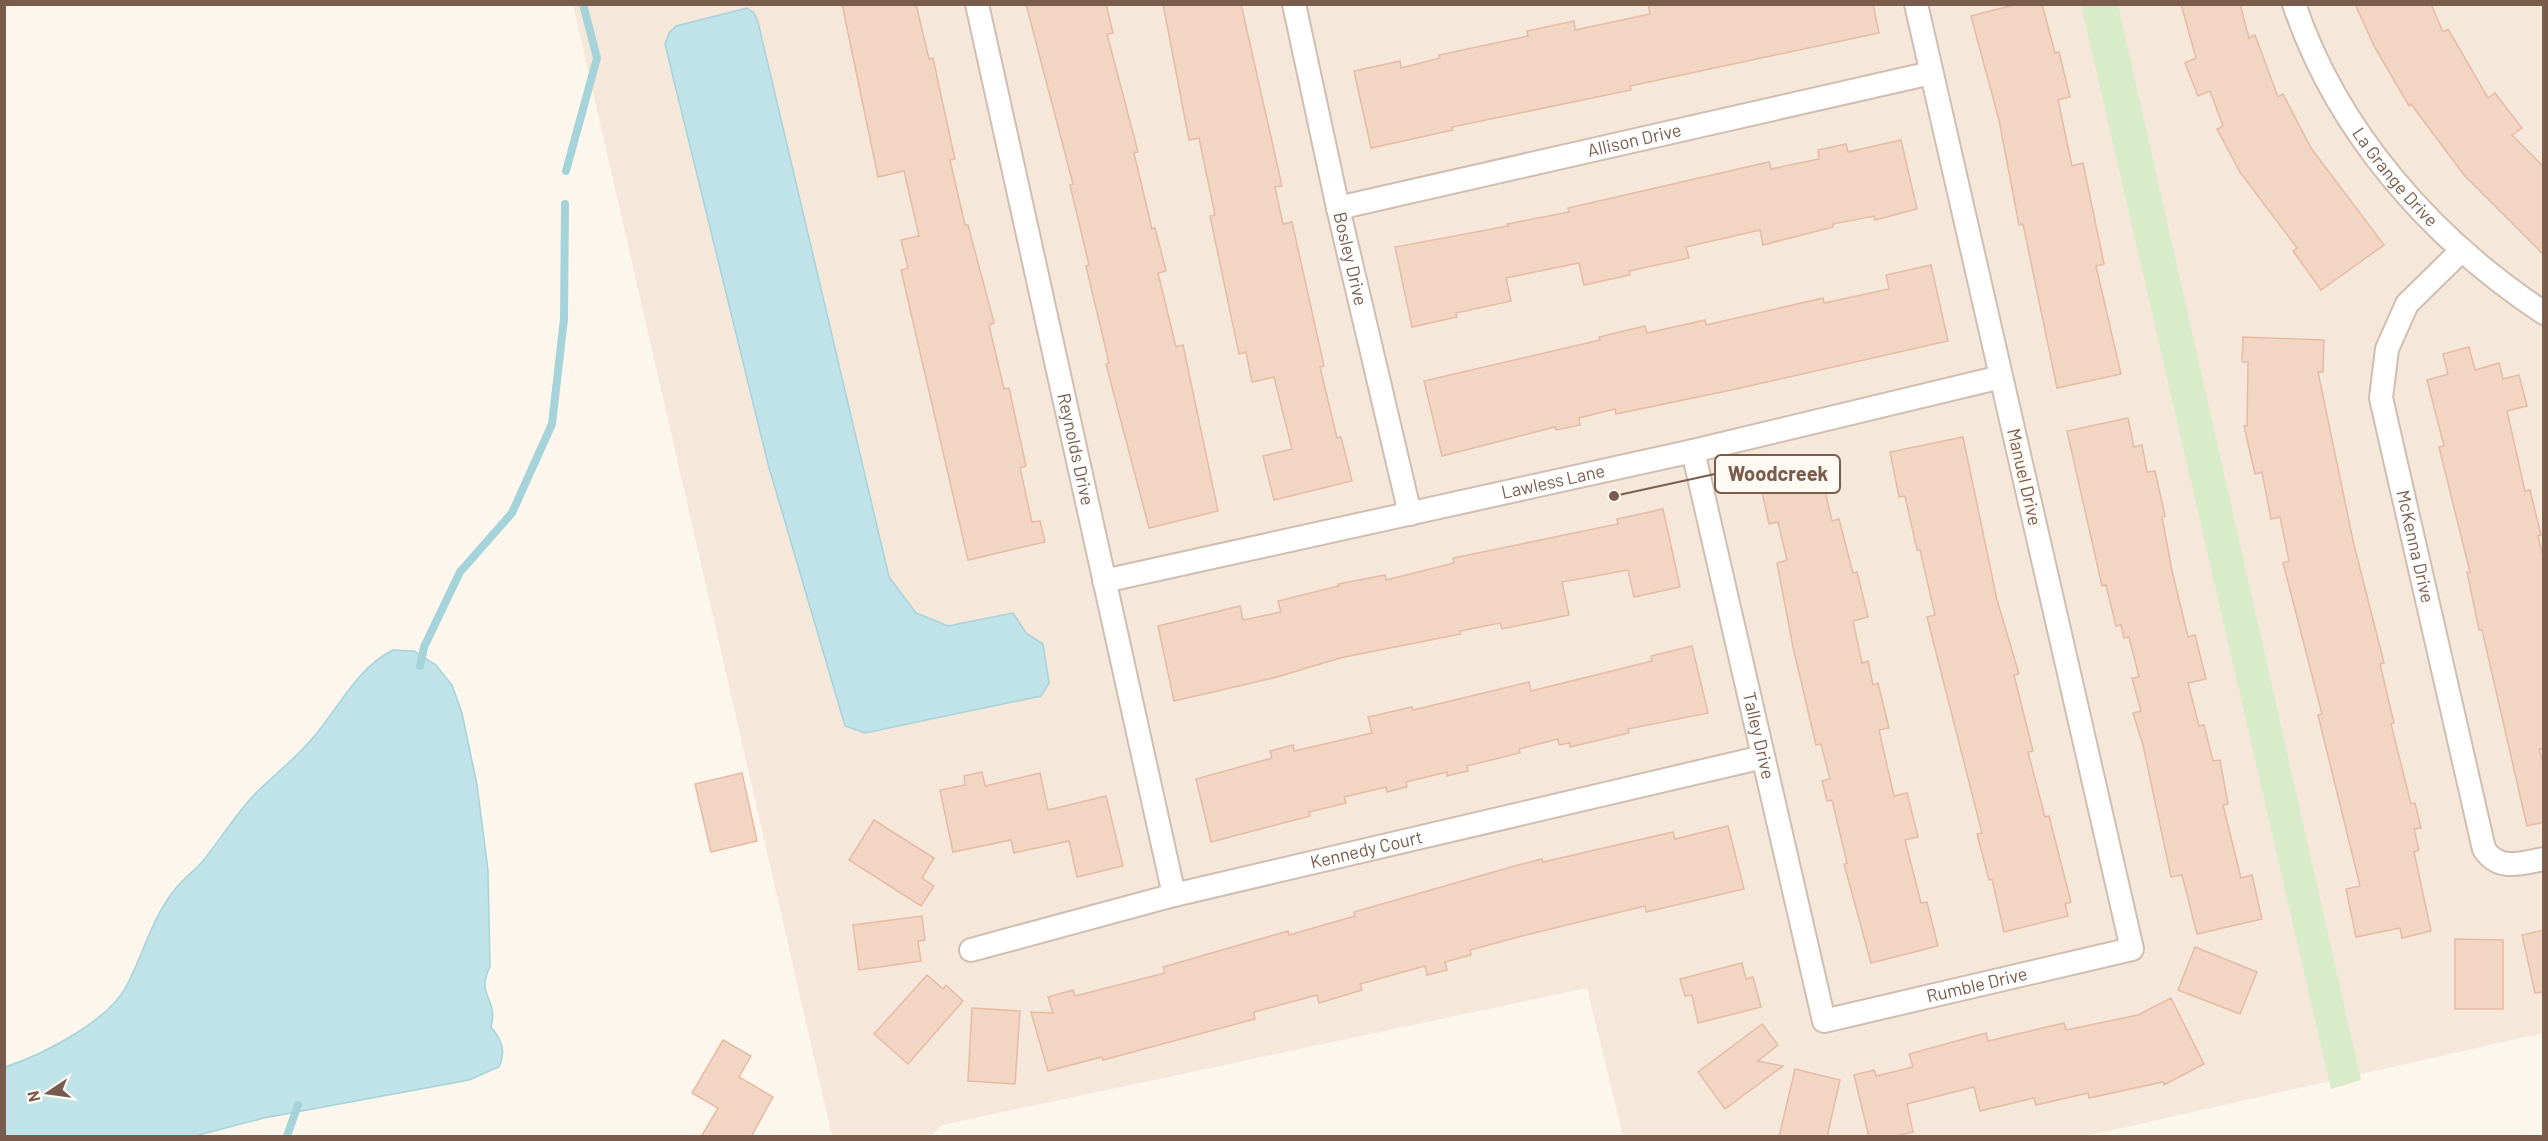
<svg xmlns="http://www.w3.org/2000/svg" width="2548" height="1141" font-family="Barlow,sans-serif">
<rect width="100%" height="100%" fill="#fdf6ec"/>
<!-- residential -->
<path fill="#f5e8da" d="M 573,5 L 2543,5 L 2543,1033 L 2086,1136 L 1623,1136 L 1587,988 L 942,1125 L 931,1136 L 832,1136 Z"/>
<!-- green -->
<path fill="#d8ecc9" d="M 2081,5 L 2118,5 L 2361,1080 L 2331,1089 Z"/>
<!-- water -->
<g fill="#bfe3e8" stroke="#a5d3da" stroke-width="1.5">
<path d="M 747,8 L 754,13 L 758,22 L 889,577 L 916,613 L 948,626 L 1013,613 L 1026,633 L 1043,644 L 1049,683 L 1041,696 L 865,733 L 845,726 L 768,464 L 665,44 L 669,33 L 676,26 Z"/>
<path d="M 393,650 L 414,651 L 436,665 L 452,685 L 462,713 L 477,785 L 488,870 L 490,967 C 475,996 499,998 491,1027 C 502,1040 506,1051 499,1067 L 469,1080 L 264,1118 L 195,1136 L 5,1136 L 5,1067 C 42,1055 109,1021 127,985 C 144,952 152,917 176,888 C 184,878 194,871 202,862 C 219,841 234,817 252,797 C 271,777 293,761 311,740 C 338,710 355,669 393,650 Z"/>
</g>
<g fill="none" stroke-linecap="round" stroke-linejoin="round">
<!-- stream -->
<g stroke="#a5d3da" stroke-width="8">
<path d="M 566,171 L 597,58 L 583,4"/>
<path d="M 420,666 L 424,647 L 460,572 L 512,513 L 552,424 L 564,319 L 565,204"/>
<path d="M 287,1136 L 298,1105"/>
</g>
</g>
<!-- building -->
<g fill="#f3d5c3" stroke="#e6bba3" stroke-width="1.5">
<path d="M 842,4 L 916,4 L 929,59 L 933,58 L 943,105 L 955,159 L 950,160 L 965,225 L 968,225 L 994,323 L 989,325 L 1004,389 L 1009,388 L 1019,434 L 1026,466 L 1020,468 L 1032,522 L 1040,521 L 1045,542 L 968,560 L 901,270 L 908,268 L 901,240 L 919,236 L 904,171 L 878,177 Z"/>
<path d="M 1026,4 L 1106,4 L 1113,33 L 1107,34 L 1138,152 L 1134,153 L 1152,229 L 1155,228 L 1166,271 L 1158,273 L 1176,347 L 1183,345 L 1218,511 L 1149,528 L 1106,364 L 1109,363 L 1086,266 L 1089,265 L 1070,185 L 1073,184 Z"/>
<path d="M 1163,4 L 1241,4 L 1282,186 L 1275,187 L 1283,224 L 1292,222 L 1324,366 L 1320,367 L 1337,438 L 1341,437 L 1352,481 L 1274,500 L 1263,456 L 1292,449 L 1274,377 L 1252,382 L 1246,352 L 1239,354 L 1210,216 L 1215,215 L 1199,138 L 1189,140 Z"/>
<path d="M 1648,4 L 1873,4 L 1879,33 L 1630,86 L 1631,90 L 1452,127 L 1453,130 L 1371,148 L 1354,71 L 1400,61 L 1401,68 L 1440,58 L 1439,55 L 1528,36 L 1527,31 L 1574,21 L 1575,30 L 1650,14 Z"/>
<path d="M 2017,4 L 2042,4 L 2055,53 L 2059,52 L 2070,97 L 2058,100 L 2072,166 L 2083,163 L 2104,264 L 2096,266 L 2121,374 L 2057,388 L 2023,224 L 2019,225 L 1999,120 L 1971,16 Z"/>
<path d="M 2181,4 L 2240,4 L 2249,38 L 2255,35 L 2278,97 L 2283,94 L 2311,148 L 2384,245 L 2321,290 L 2293,251 L 2297,248 L 2240,172 L 2217,129 L 2223,126 L 2210,91 L 2198,96 L 2185,63 L 2196,58 Z"/>
<path d="M 2355,4 L 2431,4 L 2443,32 L 2448,29 L 2488,98 L 2495,93 L 2522,128 L 2512,135 L 2544,167 L 2544,255 L 2464,175 L 2411,104 L 2409,106 L 2374,46 Z"/>
<path d="M 1901,140 L 1917,209 L 1875,220 L 1874,216 L 1833,224 L 1833,227 L 1763,245 L 1760,230 L 1686,247 L 1689,258 L 1629,271 L 1630,275 L 1584,285 L 1579,263 L 1506,278 L 1511,301 L 1456,313 L 1457,317 L 1412,327 L 1395,247 L 1508,226 L 1507,224 L 1569,212 L 1568,208 L 1769,162 L 1771,169 L 1819,159 L 1818,150 L 1846,144 L 1848,152 Z"/>
<path d="M 1931,265 L 1948,341 L 1736,389 L 1616,414 L 1615,409 L 1579,418 L 1580,425 L 1556,430 L 1555,427 L 1442,456 L 1424,381 L 1600,340 L 1599,337 L 1645,326 L 1647,333 L 1705,320 L 1706,325 L 1823,298 L 1824,303 L 1889,289 L 1886,275 Z"/>
<path d="M 2243,337 L 2324,340 L 2323,372 L 2318,372 L 2354,545 L 2384,663 L 2380,664 L 2394,723 L 2391,724 L 2411,804 L 2415,803 L 2421,828 L 2414,829 L 2419,850 L 2414,852 L 2431,931 L 2402,938 L 2400,928 L 2356,937 L 2346,889 L 2360,886 L 2318,715 L 2322,714 L 2283,563 L 2289,561 L 2280,517 L 2271,519 L 2262,472 L 2255,474 L 2244,426 L 2247,426 L 2248,362 L 2242,362 Z"/>
<path d="M 2469,347 L 2475,370 L 2499,363 L 2503,379 L 2519,375 L 2527,406 L 2507,411 L 2525,491 L 2530,490 L 2541,535 L 2538,536 L 2544,561 L 2544,749 L 2539,749 L 2544,768 L 2544,822 L 2527,826 L 2482,630 L 2479,630 L 2467,572 L 2470,572 L 2439,447 L 2444,446 L 2427,380 L 2448,374 L 2443,354 Z"/>
<path d="M 2128,418 L 2134,447 L 2142,445 L 2147,472 L 2155,471 L 2165,516 L 2162,517 L 2172,571 L 2188,637 L 2195,635 L 2206,679 L 2188,683 L 2199,726 L 2204,725 L 2213,761 L 2220,760 L 2228,804 L 2223,805 L 2241,878 L 2252,875 L 2262,919 L 2197,934 L 2182,875 L 2171,877 L 2143,745 L 2133,713 L 2141,711 L 2132,678 L 2139,677 L 2129,637 L 2124,638 L 2121,625 L 2116,626 L 2106,585 L 2102,586 L 2067,431 Z"/>
<path d="M 1963,437 L 1997,600 L 2019,674 L 2014,675 L 2033,751 L 2028,752 L 2045,817 L 2049,816 L 2071,902 L 2065,904 L 2068,916 L 2004,932 L 1992,879 L 1989,880 L 1977,834 L 1982,833 L 1927,617 L 1935,615 L 1920,550 L 1917,550 L 1905,496 L 1899,497 L 1890,452 Z"/>
<path d="M 1820,469 L 1832,521 L 1839,519 L 1853,573 L 1857,572 L 1868,617 L 1853,621 L 1862,663 L 1868,661 L 1873,685 L 1878,683 L 1889,728 L 1879,730 L 1894,796 L 1907,793 L 1918,837 L 1905,840 L 1921,903 L 1927,902 L 1938,946 L 1871,963 L 1844,864 L 1847,863 L 1832,800 L 1827,801 L 1822,781 L 1830,779 L 1821,744 L 1816,745 L 1793,647 L 1777,563 L 1787,560 L 1778,522 L 1769,524 L 1762,492 L 1769,491 L 1766,482 Z"/>
<path d="M 1663,509 L 1680,587 L 1634,597 L 1628,570 L 1562,582 L 1569,615 L 1502,629 L 1500,623 L 1460,631 L 1461,634 L 1340,658 L 1277,677 L 1174,701 L 1158,626 L 1240,606 L 1243,620 L 1281,612 L 1278,601 L 1339,586 L 1338,584 L 1385,575 L 1386,580 L 1454,563 L 1453,558 L 1618,524 L 1617,519 Z"/>
<path d="M 1692,646 L 1708,713 L 1628,729 L 1629,733 L 1570,747 L 1570,743 L 1559,745 L 1558,739 L 1519,749 L 1520,753 L 1467,766 L 1468,771 L 1447,776 L 1447,772 L 1406,782 L 1407,787 L 1387,792 L 1386,787 L 1344,797 L 1346,803 L 1309,812 L 1310,816 L 1211,842 L 1196,779 L 1272,758 L 1270,751 L 1293,745 L 1294,751 L 1372,733 L 1368,717 L 1412,707 L 1413,710 L 1529,682 L 1531,691 L 1652,661 L 1651,656 Z"/>
<path d="M 982,772 L 985,786 L 1040,773 L 1048,810 L 1106,796 L 1123,866 L 1077,877 L 1069,841 L 1014,853 L 1011,840 L 953,852 L 940,790 L 965,785 L 964,776 Z"/>
<path d="M 742,773 L 757,841 L 711,852 L 695,784 Z"/>
<path d="M 874,820 L 934,858 L 922,878 L 934,886 L 921,906 L 849,860 Z"/>
<path d="M 1728,826 L 1744,889 L 1646,912 L 1645,906 L 1522,936 L 1470,950 L 1471,955 L 1445,962 L 1447,970 L 1427,975 L 1425,966 L 1360,984 L 1362,990 L 1319,1003 L 1317,995 L 1254,1012 L 1255,1019 L 1103,1060 L 1102,1057 L 1048,1071 L 1031,1012 L 1053,1013 L 1048,997 L 1073,990 L 1075,996 L 1165,973 L 1163,967 L 1288,931 L 1289,935 L 1355,916 L 1354,912 L 1518,865 L 1542,859 L 1543,862 L 1673,832 L 1675,839 Z"/>
<path d="M 922,916 L 925,940 L 918,941 L 921,961 L 859,970 L 853,925 Z"/>
<path d="M 2544,930 L 2544,992 L 2535,993 L 2522,935 Z"/>
<path d="M 2455,939 L 2503,940 L 2503,1009 L 2455,1009 Z"/>
<path d="M 2195,947 L 2257,972 L 2240,1014 L 2178,990 Z"/>
<path d="M 1742,963 L 1746,979 L 1753,977 L 1761,1007 L 1698,1023 L 1692,995 L 1685,996 L 1680,979 Z"/>
<path d="M 927,975 L 943,989 L 946,985 L 963,1001 L 908,1064 L 874,1034 Z"/>
<path d="M 2171,998 L 2204,1064 L 2164,1085 L 2163,1082 L 2089,1098 L 2088,1093 L 2036,1105 L 2034,1098 L 1980,1111 L 1974,1087 L 1907,1104 L 1913,1132 L 1892,1137 L 1869,1137 L 1854,1075 L 1874,1070 L 1876,1076 L 1913,1067 L 1909,1054 L 1986,1033 L 1988,1041 L 2064,1023 L 2066,1030 L 2138,1015 Z"/>
<path d="M 972,1008 L 1020,1011 L 1015,1084 L 968,1081 Z"/>
<path d="M 1762,1024 L 1778,1045 L 1758,1061 L 1783,1066 L 1725,1109 L 1698,1072 Z"/>
<path d="M 723,1040 L 751,1056 L 739,1077 L 773,1097 L 751,1137 L 701,1137 L 718,1108 L 692,1093 Z"/>
<path d="M 1795,1069 L 1840,1080 L 1827,1137 L 1779,1137 Z"/>
</g>
<g fill="none" stroke-linecap="round" stroke-linejoin="round">
<defs>
<g id="street">
<path id="s1" d="M 977,4 L 1174,895"/>
<path id="s2" d="M 1294,4 L 1338,208 L 1410,514"/>
<path id="s3" d="M 2294,4 C 2337,132 2432,239 2544,313"/>
<path id="s4" d="M 1338,208 L 1931,73"/>
<path id="s5" d="M 2462,250 L 2407,304 L 2387,349 L 2381,398 L 2484,849 C 2499,872 2521,863 2544,859"/>
<path id="s6" d="M 1693,451 L 1824,1021 L 2132,949 L 1916,4"/>
<path id="s7" d="M 1104,581 L 1693,451 L 2001,377"/>
<path id="s8" d="M 971,950 L 1174,895 L 1763,757"/>
</g>
</defs>
<!-- street casing -->
<use href="#street" stroke="#d1beb0" stroke-width="26"/>
<!-- street -->
<use href="#street" stroke="#fff" stroke-width="22"/>
</g>
<g text-anchor="middle" stroke-width="5" stroke-linejoin="round" paint-order="stroke">
<!-- street labels -->
<g font-size="18" fill="#7a5c4d" stroke="#fffaf3">
<text dy="6" stroke="none"><textPath href="#s4" startOffset="304">Allison Drive</textPath></text>
<text dy="6" stroke="none"><textPath href="#s3" startOffset="202">La Grange Drive</textPath></text>
<text dy="6" stroke="none"><textPath href="#s2" startOffset="261">Bosley Drive</textPath></text>
<text dy="6" stroke="none"><textPath href="#s1" startOffset="456">Reynolds Drive</textPath></text>
<text transform="translate(2024 477) rotate(77)" y="6">Manuel Drive</text>
<text dy="6" stroke="none"><textPath href="#s7" startOffset="460">Lawless Lane</textPath></text>
<text dy="6" stroke="none"><textPath href="#s5" startOffset="328">McKenna Drive</textPath></text>
<text dy="6" stroke="none"><textPath href="#s6" startOffset="292">Talley Drive</textPath></text>
<text dy="6" stroke="none"><textPath href="#s8" startOffset="408">Kennedy Court</textPath></text>
<text dy="6" stroke="none"><textPath href="#s6" startOffset="742">Rumble Drive</textPath></text>
</g>
</g>
<!-- callouts -->
<path fill="none" stroke="#7a5c4d" stroke-width="2" d="M1614 496L1715 474"/>
<circle fill="#7a5c4d" stroke="#fffaf3" stroke-width="2" cx="1614" cy="496" r="6"/>
<rect fill="#fffaf3" stroke="#7a5c4d" stroke-width="2" x="1715" y="455" width="125" height="38" rx="6"/>
<g font-size="20" text-anchor="middle" font-weight="bold" fill="#7a5c4d">
<text x="1778" y="481">Woodcreek</text>
</g>
<!-- border -->
<rect width="2548" height="1141" fill="none" stroke="#7a5c4d" stroke-width="12"/>
<!-- north arrow -->
<g transform="translate(48 1093) rotate(257)" stroke="#fffaf3" stroke-width="4.5" paint-order="stroke">
<path d="M0-4.5L10 22L0 15L-10 22Z" fill="#7a5c4d"/>
<text y="-9" font-size="16" font-weight="bold" text-anchor="middle" fill="#7a5c4d">N</text>
</g>
</svg>
